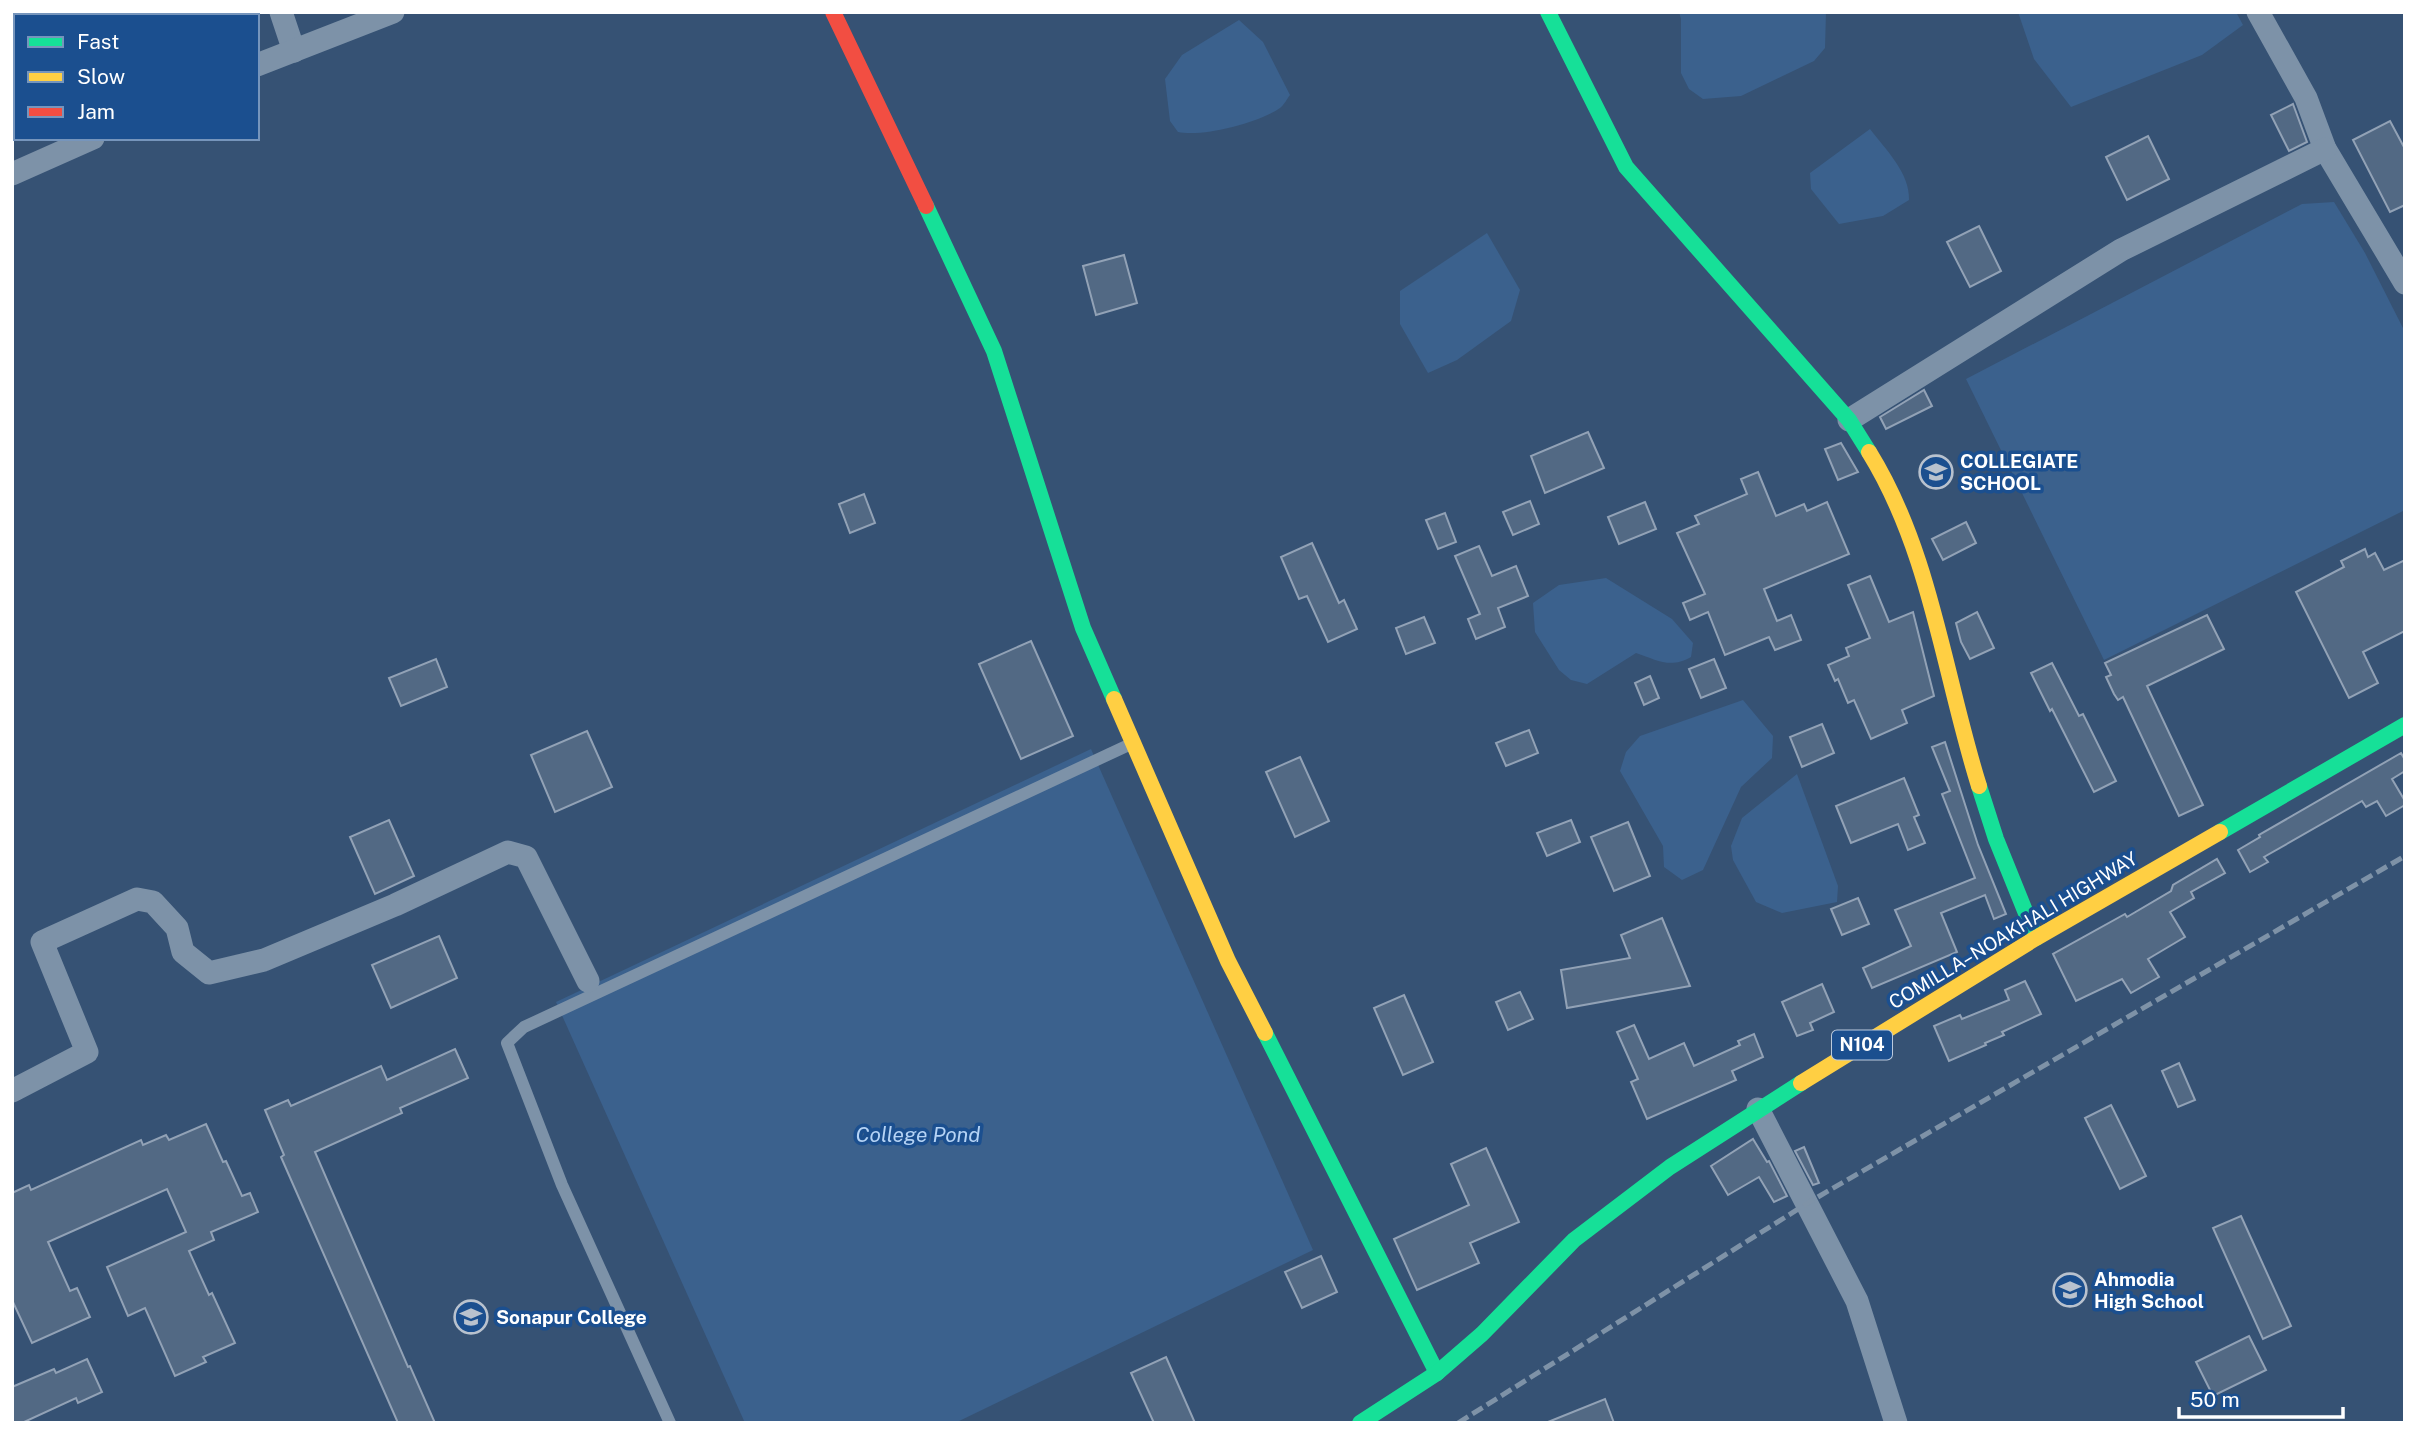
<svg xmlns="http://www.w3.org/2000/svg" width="2417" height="1435" font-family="'Public Sans',sans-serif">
<rect width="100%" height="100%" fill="#365274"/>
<!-- water -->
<g fill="#3b618d">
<path d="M 1679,12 L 1826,12 L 1825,48 L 1814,61 L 1741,96 L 1703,99 L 1689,89 L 1681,73 L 1681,19 Z"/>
<path d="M 2018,12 L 2236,12 L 2243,25 L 2202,55 L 2071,107 L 2034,59 Z"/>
<path d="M 1239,20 L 1263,42 L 1290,95 C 1287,99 1284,105 1280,108 C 1258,123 1204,137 1178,132 L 1170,121 L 1165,79 L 1182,55 Z"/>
<path d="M 1870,129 C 1886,150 1910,173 1909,200 L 1883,216 L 1839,224 L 1811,189 L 1810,173 Z"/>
<path d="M 2334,202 L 2365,253 L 2405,332 L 2405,510 L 2104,660 L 1966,379 L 2302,204 Z"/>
<path d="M 1487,233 L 1520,290 L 1511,321 L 1457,360 L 1428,373 L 1400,324 L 1400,291 Z"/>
<path d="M 1606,578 L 1672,619 L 1693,643 L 1691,657 C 1670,669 1657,660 1636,653 L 1587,684 L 1571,680 L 1559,670 L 1535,632 L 1533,603 L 1559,585 Z"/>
<path d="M 1743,700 L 1773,736 L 1772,758 L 1741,787 L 1703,870 L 1682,880 L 1664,867 L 1663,846 L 1620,771 L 1626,752 L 1640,736 Z"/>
<path d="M 1091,749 L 1313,1250 L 955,1423 L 745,1423 L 556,1002 Z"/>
<path d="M 1797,774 L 1838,886 L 1837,902 L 1782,913 L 1756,902 L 1733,860 L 1731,846 L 1742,818 Z"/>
</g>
<!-- building -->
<g fill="#526984" stroke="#92a2b6" stroke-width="2">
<path d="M 2293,104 L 2307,142 L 2289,151 L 2271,115 Z"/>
<path d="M 2390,121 L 2405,149 L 2405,205 L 2390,212 L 2353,140 Z"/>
<path d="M 2148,136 L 2169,179 L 2127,200 L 2106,157 Z"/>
<path d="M 1979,226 L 2001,271 L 1970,287 L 1947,242 Z"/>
<path d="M 1124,255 L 1137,303 L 1096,315 L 1083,266 Z"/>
<path d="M 1924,390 L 1932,406 L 1886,429 L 1880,417 Z"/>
<path d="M 1588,432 L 1604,468 L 1545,493 L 1531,456 Z"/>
<path d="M 1841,443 L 1858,472 L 1838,480 L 1825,449 Z"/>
<path d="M 1758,472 L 1776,516 L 1804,504 L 1807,511 L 1827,502 L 1849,554 L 1764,589 L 1777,621 L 1791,615 L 1801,640 L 1775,650 L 1769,637 L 1725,655 L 1708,612 L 1690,620 L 1683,603 L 1705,594 L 1677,533 L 1699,524 L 1695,516 L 1747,494 L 1741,479 Z"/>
<path d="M 864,494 L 875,523 L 850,533 L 839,504 Z"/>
<path d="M 1530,501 L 1539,524 L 1513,535 L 1503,512 Z"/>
<path d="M 1645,502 L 1656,529 L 1619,544 L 1608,517 Z"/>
<path d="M 1445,513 L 1456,542 L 1438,549 L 1426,520 Z"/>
<path d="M 1966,522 L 1976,543 L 1943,560 L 1932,539 Z"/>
<path d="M 1312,543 L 1339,603 L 1344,600 L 1357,629 L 1328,642 L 1307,596 L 1299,599 L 1281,557 Z"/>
<path d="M 1479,546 L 1492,576 L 1516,566 L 1528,596 L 1498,608 L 1505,627 L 1476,639 L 1468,619 L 1480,614 L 1455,556 Z"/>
<path d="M 2365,549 L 2368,557 L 2375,553 L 2384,570 L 2405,560 L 2405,631 L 2363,652 L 2378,683 L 2349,698 L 2296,592 L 2344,567 L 2341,561 Z"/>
<path d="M 1870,576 L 1889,622 L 1913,612 L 1934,696 L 1902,710 L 1907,723 L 1871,739 L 1854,700 L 1848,703 L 1838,679 L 1835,681 L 1828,665 L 1849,656 L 1846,648 L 1870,638 L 1848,585 Z"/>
<path d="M 1977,612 L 1994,648 L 1970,659 L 1961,642 L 1956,623 Z"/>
<path d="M 2207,615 L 2224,649 L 2147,686 L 2203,805 L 2179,816 L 2123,697 L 2118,700 L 2114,694 L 2106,677 L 2111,675 L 2105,663 Z"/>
<path d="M 1424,617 L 1435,643 L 1406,654 L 1396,628 Z"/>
<path d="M 1031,641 L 1073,736 L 1021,759 L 979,664 Z"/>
<path d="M 436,659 L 447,687 L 401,706 L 389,678 Z"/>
<path d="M 1714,659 L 1726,688 L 1701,698 L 1689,669 Z"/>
<path d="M 2052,663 L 2079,716 L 2083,714 L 2116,781 L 2094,792 L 2052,709 L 2050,711 L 2031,673 Z"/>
<path d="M 1650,676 L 1659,698 L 1644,705 L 1635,683 Z"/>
<path d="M 1822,724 L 1834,753 L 1802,767 L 1790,737 Z"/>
<path d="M 1529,730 L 1538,753 L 1506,766 L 1496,743 Z"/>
<path d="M 587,731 L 612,787 L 555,812 L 531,755 Z"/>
<path d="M 1945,742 L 1978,845 L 2006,914 L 1994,919 L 1985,895 L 1941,913 L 1957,952 L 1872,988 L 1863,968 L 1911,946 L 1895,910 L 1975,878 L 1942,794 L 1950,791 L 1932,747 Z"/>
<path d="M 2401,753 L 2405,760 L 2405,771 L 2392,779 L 2405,801 L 2405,805 L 2386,816 L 2377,801 L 2366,807 L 2362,801 L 2264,857 L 2268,862 L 2250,872 L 2238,850 L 2260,837 L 2259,835 Z"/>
<path d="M 1300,757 L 1329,821 L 1295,837 L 1266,772 Z"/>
<path d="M 1904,778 L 1919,815 L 1914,817 L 1925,843 L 1908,850 L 1898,824 L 1851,843 L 1836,806 Z"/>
<path d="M 389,820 L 414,876 L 375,894 L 350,837 Z"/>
<path d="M 1571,820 L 1580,842 L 1547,856 L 1537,833 Z"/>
<path d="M 1628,822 L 1650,876 L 1614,891 L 1591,837 Z"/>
<path d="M 2217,859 L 2225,873 L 2191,892 L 2194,898 L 2170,912 L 2185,937 L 2148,959 L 2159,977 L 2131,993 L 2122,979 L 2076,1001 L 2053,954 L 2125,914 L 2127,917 L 2171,891 L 2173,885 Z"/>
<path d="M 1858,898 L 1869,924 L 1842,935 L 1831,909 Z"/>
<path d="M 1662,918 L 1690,986 L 1567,1008 L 1561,970 L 1630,958 L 1621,935 Z"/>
<path d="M 439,936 L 457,978 L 391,1008 L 372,965 Z"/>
<path d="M 2025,981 L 2041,1014 L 2002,1032 L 2004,1035 L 1985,1043 L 1986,1045 L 1949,1061 L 1934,1026 L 1960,1015 L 1962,1019 L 2009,1000 L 2005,990 Z"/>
<path d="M 1822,984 L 1834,1012 L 1810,1023 L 1813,1030 L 1797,1036 L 1782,1002 Z"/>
<path d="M 1520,992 L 1533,1019 L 1508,1030 L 1496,1002 Z"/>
<path d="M 1404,995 L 1433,1062 L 1403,1075 L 1374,1008 Z"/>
<path d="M 1634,1025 L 1649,1059 L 1684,1043 L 1694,1066 L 1740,1045 L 1738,1041 L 1754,1034 L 1763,1057 L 1732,1071 L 1736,1080 L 1647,1119 L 1631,1082 L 1638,1079 L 1617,1032 Z"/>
<path d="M 455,1049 L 468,1078 L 400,1108 L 402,1113 L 315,1152 L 408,1367 L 410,1366 L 435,1423 L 398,1423 L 281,1157 L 284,1155 L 265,1110 L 288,1100 L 291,1106 L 381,1066 L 387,1080 Z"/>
<path d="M 2179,1063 L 2195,1100 L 2178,1107 L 2162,1071 Z"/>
<path d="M 2111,1105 L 2146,1176 L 2120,1189 L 2085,1118 Z"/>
<path d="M 206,1124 L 223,1162 L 226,1161 L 242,1196 L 250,1193 L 258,1212 L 211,1232 L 214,1240 L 189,1251 L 209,1295 L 212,1293 L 235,1343 L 203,1357 L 206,1362 L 175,1376 L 145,1308 L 128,1316 L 107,1267 L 186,1232 L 167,1189 L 48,1242 L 70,1291 L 77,1288 L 90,1317 L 32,1343 L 12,1300 L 12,1193 L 29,1185 L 31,1190 L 141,1140 L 143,1145 L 166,1135 L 169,1140 Z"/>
<path d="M 1753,1139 L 1767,1162 L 1769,1161 L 1787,1196 L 1774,1202 L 1759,1177 L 1728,1195 L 1711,1166 Z"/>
<path d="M 1804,1147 L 1819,1183 L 1813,1185 L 1795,1151 Z"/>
<path d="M 1486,1148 L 1519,1222 L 1470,1243 L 1479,1263 L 1417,1290 L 1394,1239 L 1469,1205 L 1451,1164 Z"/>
<path d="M 2241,1216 L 2291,1326 L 2263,1339 L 2213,1228 Z"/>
<path d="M 1321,1256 L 1337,1292 L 1302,1308 L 1285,1272 Z"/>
<path d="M 2249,1336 L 2266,1370 L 2213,1396 L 2196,1362 Z"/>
<path d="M 1166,1357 L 1195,1423 L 1154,1423 L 1131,1373 Z"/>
<path d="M 87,1359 L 102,1392 L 78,1403 L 76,1398 L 22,1423 L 12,1423 L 12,1387 L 54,1369 L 56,1373 Z"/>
<path d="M 1605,1399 L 1614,1423 L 1548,1423 L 1548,1422 Z"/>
</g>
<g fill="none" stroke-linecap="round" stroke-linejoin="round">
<!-- lane -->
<path stroke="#7d92a8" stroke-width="12" d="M 670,1423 L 562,1185 L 507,1043 L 524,1027 L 1133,743"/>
<!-- street -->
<g stroke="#7d92a8" stroke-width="23">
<path d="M 281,12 L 294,51"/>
<path d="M 2258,12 L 2306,98 L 2325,149 L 2405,283"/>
<path d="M 257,65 L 393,12"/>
<path d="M 12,174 L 93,138"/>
<path d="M 1849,420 L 2121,250 L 2325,149"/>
<path d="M 12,1091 L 87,1052 L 42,942 L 137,899 L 153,902 L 177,928 L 183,952 L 209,973 L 264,960 L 395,905 L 508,852 L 526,857 L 588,981"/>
<path d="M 1758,1109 L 1857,1301 L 1896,1423"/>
</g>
<!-- fast -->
<g stroke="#16e098" stroke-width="16">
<path d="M 1548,12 L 1626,167 L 1849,420 L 1869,452"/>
<path d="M 926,206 L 994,351 L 1083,628 L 1114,699"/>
<path d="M 1979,786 L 1996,839 L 2036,938"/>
<path d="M 2220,832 L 2405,725"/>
<path d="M 1265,1033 L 1437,1373"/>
<path d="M 1360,1423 L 1437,1373 L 1482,1334 L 1574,1240 L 1670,1167 L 1801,1083"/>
</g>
<!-- slow -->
<g stroke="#ffcf43" stroke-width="16">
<path d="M 1869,452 C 1931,552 1944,675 1979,786"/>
<path d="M 1114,699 L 1228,961 L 1265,1033"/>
<path d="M 1801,1083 L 2036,938 L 2220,832"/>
</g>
<!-- jam -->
<path stroke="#f24e42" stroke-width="16" d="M 833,12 L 926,206"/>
<!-- rail -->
<path stroke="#7e92a7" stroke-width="5" stroke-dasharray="12 5" stroke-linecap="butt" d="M 1458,1423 L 1811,1201 L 2405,856"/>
</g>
<!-- icons -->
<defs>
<symbol id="school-ring" viewBox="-11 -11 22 22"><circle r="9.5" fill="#1b4f8f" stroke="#b9c2ce" stroke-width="1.5"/><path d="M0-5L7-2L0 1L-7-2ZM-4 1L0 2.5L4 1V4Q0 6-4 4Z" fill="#b9c2ce"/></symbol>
<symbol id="university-ring" viewBox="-11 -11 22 22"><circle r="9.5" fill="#1b4f8f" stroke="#b9c2ce" stroke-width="1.5"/><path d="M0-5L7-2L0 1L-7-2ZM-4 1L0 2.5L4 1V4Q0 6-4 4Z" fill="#b9c2ce"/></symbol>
</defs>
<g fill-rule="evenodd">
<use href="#school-ring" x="1917" y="453" width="38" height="38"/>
<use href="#school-ring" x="2051" y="1271" width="38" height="38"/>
<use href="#university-ring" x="452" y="1298" width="38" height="38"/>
</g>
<g text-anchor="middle" stroke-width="7" stroke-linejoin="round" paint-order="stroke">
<!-- shield labels -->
<rect fill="#1b4f8f" stroke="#bbcadd" stroke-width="2" x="1832" y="1030.5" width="60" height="29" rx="5"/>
<g font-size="18" font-weight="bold" fill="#fff">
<text x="1862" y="1051">N104</text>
</g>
<!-- poi labels -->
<g font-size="19" font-weight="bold" fill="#fff" stroke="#1b4f8f" text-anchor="start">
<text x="1960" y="468">COLLEGIATE<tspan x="1960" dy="22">SCHOOL</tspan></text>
<text x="2094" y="1286">Ahmodia<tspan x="2094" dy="22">High School</tspan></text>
<text x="496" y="1324">Sonapur College</text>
</g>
<!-- street labels -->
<g font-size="19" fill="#fff" stroke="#1b4f8f">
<text transform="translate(2013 930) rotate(-31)" y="7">COMILLA–NOAKHALI HIGHWAY</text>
</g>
<!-- water labels -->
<g font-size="21" font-style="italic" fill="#b5d3f5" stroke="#1b4f8f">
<text x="918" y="1142">College Pond</text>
</g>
</g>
<!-- border -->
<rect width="2417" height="1435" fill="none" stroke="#ffffff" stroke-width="28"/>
<!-- legend -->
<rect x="14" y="14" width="245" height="126" fill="#1b4f8f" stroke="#7695bc" stroke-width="2"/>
<rect x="28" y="37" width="35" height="10" fill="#16e098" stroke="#7695bc" stroke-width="2"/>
<text x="77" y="49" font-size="21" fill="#ffffff">Fast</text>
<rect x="28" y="72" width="35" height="10" fill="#ffcf43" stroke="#7695bc" stroke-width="2"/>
<text x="77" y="84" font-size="21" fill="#ffffff">Slow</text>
<rect x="28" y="107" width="35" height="10" fill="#f24e42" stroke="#7695bc" stroke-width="2"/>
<text x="77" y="119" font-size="21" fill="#ffffff">Jam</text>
<!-- scale -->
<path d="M2179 1407v10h164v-10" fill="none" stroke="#ffffff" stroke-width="3.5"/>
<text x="2190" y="1407" font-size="21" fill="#ffffff" stroke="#1b4f8f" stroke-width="5" paint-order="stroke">50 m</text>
</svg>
